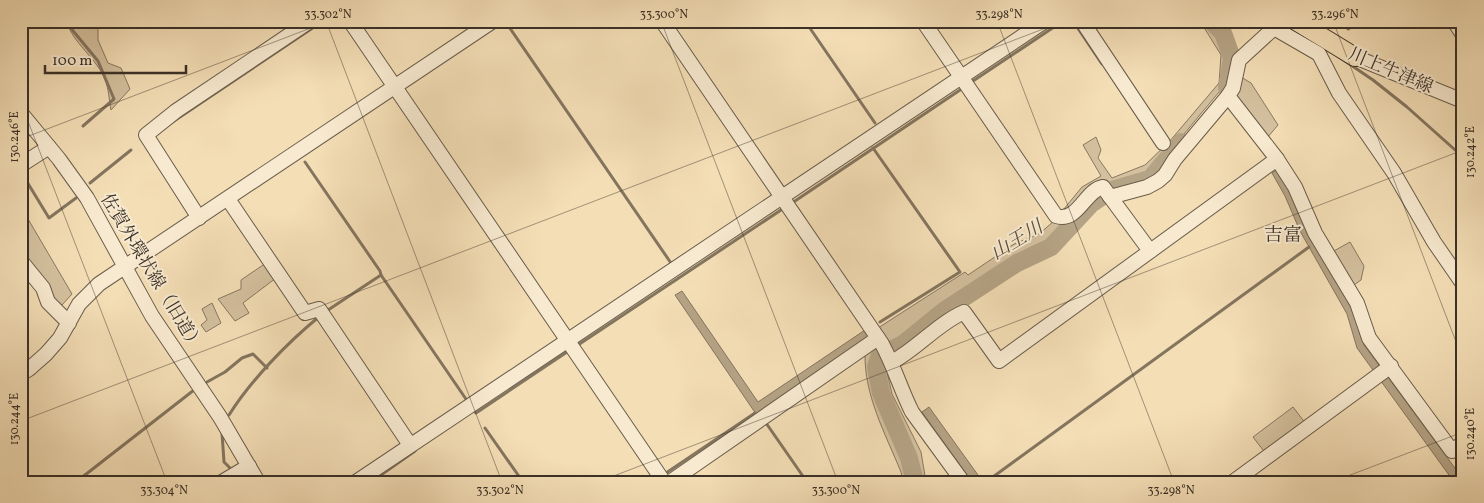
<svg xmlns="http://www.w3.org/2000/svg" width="1484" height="503" font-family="Vollkorn,'Noto Serif JP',serif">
<rect width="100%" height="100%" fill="#f4deb6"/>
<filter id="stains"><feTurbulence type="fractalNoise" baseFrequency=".004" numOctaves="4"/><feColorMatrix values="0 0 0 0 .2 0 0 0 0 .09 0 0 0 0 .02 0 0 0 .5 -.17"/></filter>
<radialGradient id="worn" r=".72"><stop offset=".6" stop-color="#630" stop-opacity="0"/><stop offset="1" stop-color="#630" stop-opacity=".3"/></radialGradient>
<!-- green -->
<g fill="#d4c09e" stroke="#877862">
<path d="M 67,21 L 98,21 L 98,40 L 108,63 L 121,68 L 130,89 L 111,110 C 109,101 109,89 105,80 C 98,59 71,42 67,21 Z"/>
<path d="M 1200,21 L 1206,21 L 1211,27 L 1228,55 L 1224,86 L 1149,176 L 1115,186 L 1098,192 L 1048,245 L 1015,259 L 941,308 L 901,341 L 887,346 L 878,328 L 965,272 L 968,275 L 1014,244 L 1039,234 L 1054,221 L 1082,187 L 1101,176 L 1083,145 L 1096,137 L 1101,150 L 1098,158 L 1112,178 L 1145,165 L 1169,142 L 1219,83 L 1221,55 Z"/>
<path d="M 1241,77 L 1251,83 L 1278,125 L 1267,138 L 1235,97 Z"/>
<path d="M 21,207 L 72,294 L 62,305 L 53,300 L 25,262 L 27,255 L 21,248 Z"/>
<path d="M 1350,242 L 1364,266 L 1361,280 L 1354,285 L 1332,252 Z"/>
<path d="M 266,263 L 276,278 L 243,303 L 249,313 L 235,321 L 218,299 L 241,289 L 241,280 Z"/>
<path d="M 212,303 L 221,323 L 206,332 L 201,325 L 207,320 L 202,309 Z"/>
<path d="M 875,346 L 878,350 L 871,368 L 878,400 L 905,458 L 910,482 L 903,482 L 901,472 C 885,433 864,395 865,353 Z"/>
<path d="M 884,359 L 892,394 L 921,452 L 926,482 L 919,482 L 913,457 L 883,391 L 880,369 Z"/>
<path d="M 1293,407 L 1306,424 L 1266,454 L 1253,437 Z"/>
</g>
<!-- water -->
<g fill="#b5a385" stroke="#84755f">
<path d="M 1278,169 L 1292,193 L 1306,228 L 1353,311 L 1364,345 L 1463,479 L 1463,482 L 1454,482 L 1357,348 L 1347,314 L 1300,231 L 1285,196 L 1272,173 Z"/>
<path d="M 682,291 L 758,402 L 865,330 L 869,336 L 756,414 L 675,295 Z"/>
<path d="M 929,407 L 983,482 L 972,482 L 922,412 Z"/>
</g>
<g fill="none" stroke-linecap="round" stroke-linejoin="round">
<!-- stream -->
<g stroke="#84755f" stroke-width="3">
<path d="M 68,21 L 69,26 L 98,61 L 114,99 L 83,126"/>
<path d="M 505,21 L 673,266"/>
<path d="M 805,21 L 875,123"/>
<path d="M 1073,21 L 1102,64"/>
<path d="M 1281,23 L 1310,40"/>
<path d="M 1348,29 L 1361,21"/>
<path d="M 1339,57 L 1373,80 L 1407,107 L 1463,157"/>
<path d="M 970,83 L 1063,21"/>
<path d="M 171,123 L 323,21"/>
<path d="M 873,148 L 960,272 L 880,322"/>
<path d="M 305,162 L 380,271 L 381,275"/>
<path d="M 21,172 L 49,218 L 76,198"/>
<path d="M 90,183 L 131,150"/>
<path d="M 792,203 L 963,88"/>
<path d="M 325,312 L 381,275 L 468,402"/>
<path d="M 575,347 L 784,208"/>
<path d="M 207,382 L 225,372 L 242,358 L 253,354 L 267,368"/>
<path d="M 473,409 L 476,413 L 570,350"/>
<path d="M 229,415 C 251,380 288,342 320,316"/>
<path d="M 766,423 L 807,482"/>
<path d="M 485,428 L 523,482"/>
<path d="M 222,433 L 224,462 L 232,470"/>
<path d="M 666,473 L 755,413"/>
<path d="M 76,482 L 194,390"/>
<path d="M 371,482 L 415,451"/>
<path d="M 986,482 L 1309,247"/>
</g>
<!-- river -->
<g stroke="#b5a385" stroke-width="18">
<path d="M 1211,21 L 1223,33 L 1232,58 L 1227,88"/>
<path d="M 915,482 L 909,458 L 881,393 L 876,367 L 880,355 L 903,344 L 945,310 L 1017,263 L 1051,247 L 1091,204 L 1112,190 L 1150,179 L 1181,142"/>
</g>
<defs>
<g id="minor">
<path d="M 350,21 L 664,482"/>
<path d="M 662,21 L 882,344 C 894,366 901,390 912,412 L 963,482"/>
<path d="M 923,21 L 1056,216 C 1078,223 1085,190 1103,187 L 1150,251"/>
<path d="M 1082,21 L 1163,143"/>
<path d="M 1278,21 L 1274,28 L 1239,60 L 1233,88 L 1228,96 L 1277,159 L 1295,187 L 1315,233 L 1357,303 L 1369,338 L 1452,451 L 1463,443"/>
<path d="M 1454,21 L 1463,35"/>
<path d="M 1274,28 L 1319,54 L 1339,93 L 1394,173 L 1434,242 L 1463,284"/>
<path d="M 1355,57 L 1463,101"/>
<path d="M 21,113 L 59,159 L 87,198 L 152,316 L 220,417 L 258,482"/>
<path d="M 21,165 L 49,147"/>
<path d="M 1110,197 L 1147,187 L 1158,181 L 1165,175 L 1175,159 L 1228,96"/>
<path d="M 228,199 L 305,313 L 319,309 L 410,445"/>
<path d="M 199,218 L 146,135 L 176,111 L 310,21"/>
<path d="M 21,261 L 43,288 L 48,302 L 69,323"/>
<path d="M 892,362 C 918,348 937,324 964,312 L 999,361 L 1277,159"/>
<path d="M 21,374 L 29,369 L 46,354 L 60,338 L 79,304 L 99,284 L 493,21"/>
<path d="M 222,482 L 249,466"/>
<path d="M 356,482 L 1045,21"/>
<path d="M 670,482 L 878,338"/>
<path d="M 1233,482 L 1391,366"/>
</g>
<path id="major" d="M 1296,21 L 1355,57"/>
</defs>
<!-- minor casing -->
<use href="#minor" stroke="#685c4b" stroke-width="16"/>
<!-- major casing -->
<use href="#major" stroke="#3a3027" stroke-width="20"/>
<!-- minor -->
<use href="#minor" stroke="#f8ead0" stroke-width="14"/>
<!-- major -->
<use href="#major" stroke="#f4deb6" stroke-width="18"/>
</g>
<!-- ticks -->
<path fill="none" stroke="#3a3027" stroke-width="1" stroke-opacity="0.45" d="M 326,21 L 502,482M 661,21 L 838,482M 997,21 L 1174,482M 1333,21 L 1463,360M 21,103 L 167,482M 21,139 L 329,21M 21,421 L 1064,21M 598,482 L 1463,150M 1332,482 L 1463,432"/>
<g text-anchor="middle" stroke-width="4" stroke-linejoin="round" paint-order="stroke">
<!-- street labels -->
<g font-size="18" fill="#3a3027" stroke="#f8ead0">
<text transform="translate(1391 70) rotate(23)" y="6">川上牛津線</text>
<text transform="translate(152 272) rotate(59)" y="6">佐賀外環状線（旧道）</text>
</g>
<!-- neighbourhood labels -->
<g font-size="19" fill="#3a3027" stroke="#f8ead0">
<text x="1283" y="241">吉富</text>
</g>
<!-- water labels -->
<g font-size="19" font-style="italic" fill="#594d3e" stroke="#f8ead0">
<text transform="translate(1016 239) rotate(-31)" y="7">山王川</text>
</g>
</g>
<!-- margin -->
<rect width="1484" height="503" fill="none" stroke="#f4deb6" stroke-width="55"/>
<!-- scale -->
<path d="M45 65v8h141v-8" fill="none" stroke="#3a3027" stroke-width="2.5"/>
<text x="52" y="65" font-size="15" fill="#3a3027" stroke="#f8ead0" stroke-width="4" paint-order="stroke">100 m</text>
<rect x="28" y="28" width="1428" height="448" fill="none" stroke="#3a3027" stroke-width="2"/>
<g font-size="12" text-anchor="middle" fill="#3a3027">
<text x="328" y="18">33.302°N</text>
<text x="664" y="18">33.300°N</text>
<text x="999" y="18">33.298°N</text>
<text x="1335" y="18">33.296°N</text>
<text transform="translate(14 137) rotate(-90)" y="4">130.246°E</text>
<text transform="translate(1470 152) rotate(-90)" y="4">130.242°E</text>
<text transform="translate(14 419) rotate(-90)" y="4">130.244°E</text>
<text transform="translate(1470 434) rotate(-90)" y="4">130.240°E</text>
<text x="164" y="494">33.304°N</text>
<text x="500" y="494">33.302°N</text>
<text x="836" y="494">33.300°N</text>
<text x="1171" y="494">33.298°N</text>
</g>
<rect width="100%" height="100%" filter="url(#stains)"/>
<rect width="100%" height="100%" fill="url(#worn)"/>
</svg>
